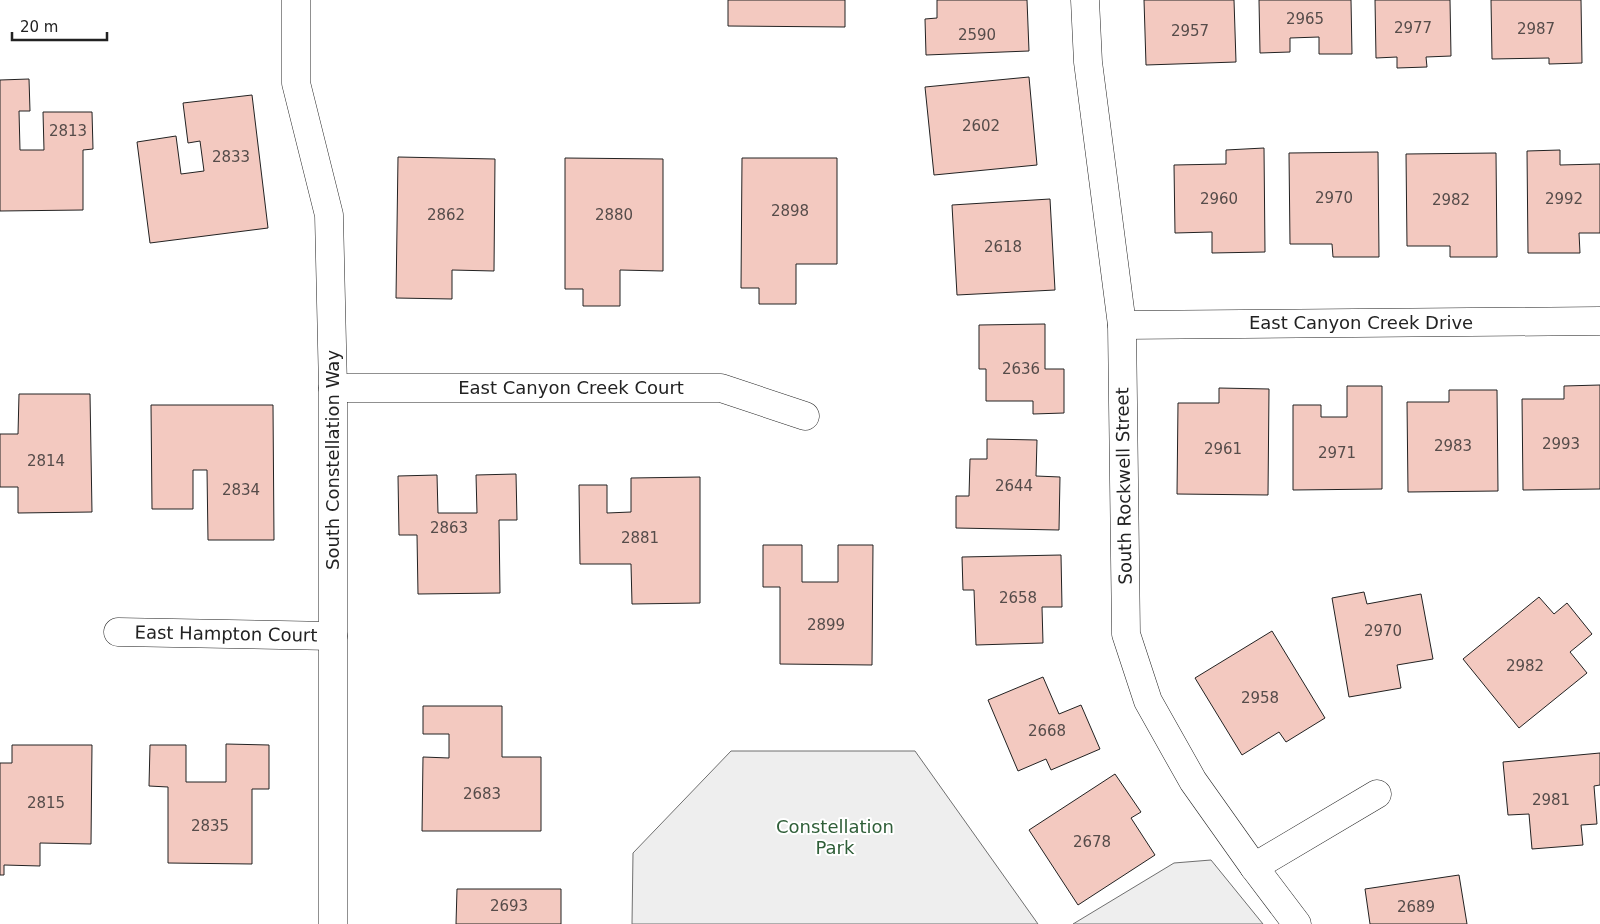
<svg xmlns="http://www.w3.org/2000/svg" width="1600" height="924" font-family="'DejaVu Sans',sans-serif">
<rect width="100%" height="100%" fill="#fff"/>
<!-- green -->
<g fill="#eee" stroke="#6f6f6f">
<path d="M 731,751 L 915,751 L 1038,924 L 632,924 L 633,853 Z"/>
<path d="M 1211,860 L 1263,924 L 1073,924 L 1174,863 Z"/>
</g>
<!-- building -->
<g fill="#f3c9c0" stroke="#222">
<path d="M 728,0 L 845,0 L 845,27 L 728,26 Z"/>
<path d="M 937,0 L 1027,0 L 1029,51 L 926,55 L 925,19 L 937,18 Z"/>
<path d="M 1144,0 L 1234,0 L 1236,62 L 1146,65 Z"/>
<path d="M 1259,0 L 1351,0 L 1352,54 L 1319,54 L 1319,37 L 1290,38 L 1290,52 L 1260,53 Z"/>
<path d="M 1375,0 L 1450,0 L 1451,56 L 1426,57 L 1427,67 L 1397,68 L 1397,57 L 1376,58 Z"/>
<path d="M 1491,0 L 1581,0 L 1582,63 L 1549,64 L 1549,58 L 1492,59 Z"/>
<path d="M 1029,77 L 1037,165 L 934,175 L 925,87 Z"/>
<path d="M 29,79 L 30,111 L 19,111 L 20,150 L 44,150 L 43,112 L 92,112 L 93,149 L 83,150 L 83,210 L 0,211 L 0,80 Z"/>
<path d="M 252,95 L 268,228 L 150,243 L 137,142 L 176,136 L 181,174 L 204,171 L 200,141 L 188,143 L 183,103 Z"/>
<path d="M 1264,148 L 1265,252 L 1212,253 L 1212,232 L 1175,233 L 1174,165 L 1226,164 L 1226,150 Z"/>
<path d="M 1560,150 L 1560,165 L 1600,164 L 1600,233 L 1579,233 L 1580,253 L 1528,253 L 1527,151 Z"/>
<path d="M 1378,152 L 1379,257 L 1333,257 L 1332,244 L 1290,244 L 1289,153 Z"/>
<path d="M 1496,153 L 1497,257 L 1450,257 L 1450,246 L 1407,246 L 1406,154 Z"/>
<path d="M 398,157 L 495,159 L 494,271 L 452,270 L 452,299 L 396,298 Z"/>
<path d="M 565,158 L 663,159 L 663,271 L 620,270 L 620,306 L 583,306 L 583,289 L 565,289 Z"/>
<path d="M 742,158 L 837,158 L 837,264 L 796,264 L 796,304 L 759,304 L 759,288 L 741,288 Z"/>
<path d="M 1050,199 L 1055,290 L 957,295 L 952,205 Z"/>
<path d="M 1045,324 L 1045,369 L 1064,369 L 1064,413 L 1033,414 L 1033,401 L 986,401 L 986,369 L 979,369 L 979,325 Z"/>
<path d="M 1600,385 L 1600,489 L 1523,490 L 1522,399 L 1564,399 L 1564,386 Z"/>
<path d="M 1347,386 L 1382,386 L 1382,489 L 1293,490 L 1293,405 L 1321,405 L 1321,417 L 1347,417 Z"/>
<path d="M 1219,388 L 1269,389 L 1268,495 L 1177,494 L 1178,403 L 1219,403 Z"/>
<path d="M 1449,390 L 1497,390 L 1498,491 L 1408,492 L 1407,402 L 1449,402 Z"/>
<path d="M 19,394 L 90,394 L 92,512 L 18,513 L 18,487 L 0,487 L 0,434 L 18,434 Z"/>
<path d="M 151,405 L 273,405 L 274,540 L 208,540 L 207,470 L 193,470 L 193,509 L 152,509 Z"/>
<path d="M 987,439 L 1037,440 L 1036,476 L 1060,477 L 1059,530 L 956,528 L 956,496 L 969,496 L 970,459 L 987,459 Z"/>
<path d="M 516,474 L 517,520 L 499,520 L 500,593 L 418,594 L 417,535 L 399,535 L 398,476 L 437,475 L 438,513 L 477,513 L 476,475 Z"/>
<path d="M 700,477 L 700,603 L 632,604 L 631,564 L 580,564 L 579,485 L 607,485 L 607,513 L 631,512 L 631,478 Z"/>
<path d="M 763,545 L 802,545 L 802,582 L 838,582 L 838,545 L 873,545 L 872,665 L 780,664 L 780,587 L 763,587 Z"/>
<path d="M 1061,555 L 1062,607 L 1042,607 L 1043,643 L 976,645 L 974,590 L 963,590 L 962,557 Z"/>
<path d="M 1364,592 L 1367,604 L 1421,594 L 1433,659 L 1397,665 L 1401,688 L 1349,697 L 1332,598 Z"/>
<path d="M 1539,597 L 1554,614 L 1567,603 L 1592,634 L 1570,652 L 1587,673 L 1519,728 L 1463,659 Z"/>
<path d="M 1272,631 L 1325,718 L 1286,742 L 1279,732 L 1242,755 L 1195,678 Z"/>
<path d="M 1043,677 L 1059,714 L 1081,705 L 1100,749 L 1051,770 L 1046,759 L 1018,771 L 988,700 Z"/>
<path d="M 423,706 L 502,706 L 502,757 L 541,757 L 541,831 L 422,831 L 423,757 L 449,758 L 449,734 L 423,734 Z"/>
<path d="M 226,744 L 269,745 L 269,789 L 252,789 L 252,864 L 168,863 L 168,787 L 149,786 L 150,745 L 186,745 L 186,782 L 226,782 Z"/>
<path d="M 12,745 L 92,745 L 91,844 L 40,843 L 40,866 L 4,865 L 4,875 L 0,875 L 0,763 L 12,763 Z"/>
<path d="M 1600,753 L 1600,785 L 1594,786 L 1597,824 L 1581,825 L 1583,845 L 1532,849 L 1529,814 L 1508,815 L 1503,762 Z"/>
<path d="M 1115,774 L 1141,812 L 1131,818 L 1155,855 L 1078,905 L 1029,830 Z"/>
<path d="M 1459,875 L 1467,924 L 1370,924 L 1365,889 Z"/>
<path d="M 457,889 L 561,889 L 561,924 L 456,924 Z"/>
</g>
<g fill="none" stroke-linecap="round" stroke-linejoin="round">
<defs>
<g id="minor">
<path d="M 296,0 L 296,83 L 329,215 L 333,388 L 333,924"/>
<path d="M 1085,0 L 1088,62 L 1122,325 L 1126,634 L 1148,701 L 1193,781 L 1254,867 L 1297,924"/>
<path d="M 1122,325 L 1600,321"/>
<path d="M 333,388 L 721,388 L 805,416"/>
<path d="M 118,632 L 333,636"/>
<path d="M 1254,867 L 1377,794"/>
</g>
</defs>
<!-- minor casing -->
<use href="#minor" stroke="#222" stroke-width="29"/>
<!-- minor -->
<use href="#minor" stroke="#fff" stroke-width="28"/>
</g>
<g text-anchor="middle" stroke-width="4" stroke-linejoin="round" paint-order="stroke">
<!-- number labels -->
<g font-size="15" fill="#564c4a">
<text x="1305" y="24">2965</text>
<text x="1413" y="33">2977</text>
<text x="1536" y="34">2987</text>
<text x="1190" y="36">2957</text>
<text x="977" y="40">2590</text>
<text x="981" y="131">2602</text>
<text x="68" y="136">2813</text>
<text x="231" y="162">2833</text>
<text x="1334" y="203">2970</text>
<text x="1219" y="204">2960</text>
<text x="1564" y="204">2992</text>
<text x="1451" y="205">2982</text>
<text x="790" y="216">2898</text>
<text x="446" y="220">2862</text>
<text x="614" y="220">2880</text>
<text x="1003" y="252">2618</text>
<text x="1021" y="374">2636</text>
<text x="1561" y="449">2993</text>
<text x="1453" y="451">2983</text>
<text x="1223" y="454">2961</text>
<text x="1337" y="458">2971</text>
<text x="46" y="466">2814</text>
<text x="1014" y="491">2644</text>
<text x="241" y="495">2834</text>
<text x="449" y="533">2863</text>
<text x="640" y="543">2881</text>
<text x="1018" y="603">2658</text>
<text x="826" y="630">2899</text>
<text x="1383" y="636">2970</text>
<text x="1525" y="671">2982</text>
<text x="1260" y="703">2958</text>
<text x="1047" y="736">2668</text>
<text x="482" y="799">2683</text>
<text x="1551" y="805">2981</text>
<text x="46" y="808">2815</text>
<text x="210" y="831">2835</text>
<text x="1092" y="847">2678</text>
<text x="509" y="911">2693</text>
<text x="1416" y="912">2689</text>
</g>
<!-- street labels -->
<g font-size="18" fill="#222" stroke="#fff">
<text x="1361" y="329">East Canyon Creek Drive</text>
<text x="571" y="394">East Canyon Creek Court</text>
<text transform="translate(333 460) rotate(-90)" y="6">South Constellation Way</text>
<text transform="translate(1124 486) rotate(-91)" y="6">South Rockwell Street</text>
<text transform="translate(226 634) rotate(1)" y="6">East Hampton Court</text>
</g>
<!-- park labels -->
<g font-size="18" fill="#2f5e38" stroke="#fff">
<text x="835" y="833">Constellation<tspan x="835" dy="21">Park</tspan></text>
</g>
</g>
<!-- scale -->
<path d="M12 32v8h95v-8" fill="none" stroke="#222222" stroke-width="2.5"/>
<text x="20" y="32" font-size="15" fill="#222222" stroke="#ffffff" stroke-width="4" paint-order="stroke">20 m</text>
</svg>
